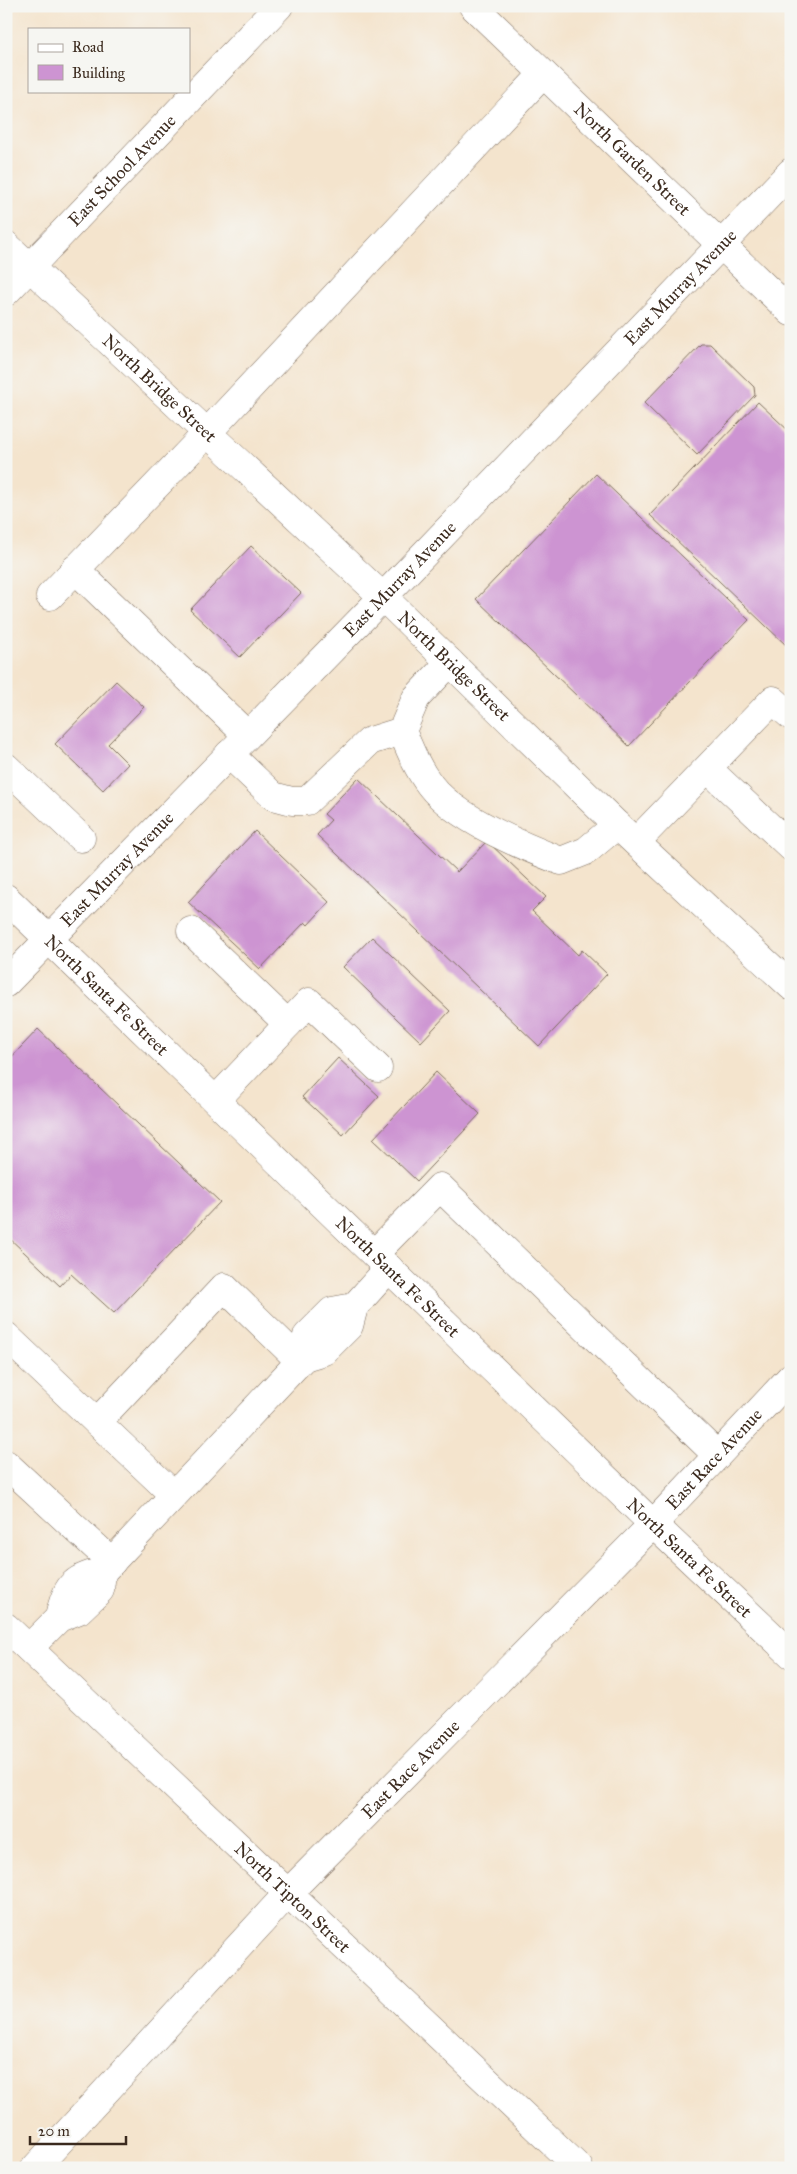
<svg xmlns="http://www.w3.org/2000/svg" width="797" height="2174" font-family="'IM FELL Great Primer',serif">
<rect width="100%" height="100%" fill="#f6f6f2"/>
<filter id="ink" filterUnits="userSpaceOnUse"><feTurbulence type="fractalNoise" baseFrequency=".02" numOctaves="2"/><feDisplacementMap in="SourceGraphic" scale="10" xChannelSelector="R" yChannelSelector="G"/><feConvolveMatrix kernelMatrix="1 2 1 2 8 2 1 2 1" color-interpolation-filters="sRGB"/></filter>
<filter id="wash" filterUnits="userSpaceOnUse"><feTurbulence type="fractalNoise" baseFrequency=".0096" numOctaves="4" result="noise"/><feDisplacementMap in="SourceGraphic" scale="20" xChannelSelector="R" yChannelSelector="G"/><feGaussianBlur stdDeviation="1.12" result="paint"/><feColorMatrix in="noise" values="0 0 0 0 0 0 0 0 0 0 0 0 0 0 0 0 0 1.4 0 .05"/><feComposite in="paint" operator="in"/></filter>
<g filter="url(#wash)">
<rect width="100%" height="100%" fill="#f4e4cd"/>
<g id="blocks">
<!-- building -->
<g fill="#cd94d2">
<path d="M 701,344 L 710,344 L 754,387 L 755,395 L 697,455 L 644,403 Z"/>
<path d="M 758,402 L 791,433 L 791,644 L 788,647 L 650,515 Z"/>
<path d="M 596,474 L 749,620 L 629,746 L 476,599 Z"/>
<path d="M 251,546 L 301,593 L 240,657 L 190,610 Z"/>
<path d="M 116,681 L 144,707 L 108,744 L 128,764 L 103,790 L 55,744 Z"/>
<path d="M 358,778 L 457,872 L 487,841 L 546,897 L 532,911 L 578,955 L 582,950 L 607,974 L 539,1046 L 317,835 L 331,820 L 324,814 Z"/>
<path d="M 255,831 L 329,902 L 308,925 L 305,922 L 260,969 L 188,902 Z"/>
<path d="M 372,937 L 450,1011 L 421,1042 L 343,967 Z"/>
<path d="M 38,1029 L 220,1202 L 114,1313 L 71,1274 L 60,1286 L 6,1235 L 6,1063 Z"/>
<path d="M 338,1058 L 379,1096 L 343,1135 L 302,1097 Z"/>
<path d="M 436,1072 L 480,1114 L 417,1181 L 373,1139 Z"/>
</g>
</g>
</g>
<g filter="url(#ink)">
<use href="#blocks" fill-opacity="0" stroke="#7c6b5b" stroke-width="1"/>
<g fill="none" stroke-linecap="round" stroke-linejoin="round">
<defs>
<g id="minor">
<path id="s1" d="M 473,6 L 791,312"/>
<path id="s2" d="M 6,245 L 383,597 L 617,825 L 791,986"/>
<path id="s3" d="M 6,292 L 279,6"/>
<path d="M 75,569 L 247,735"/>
<path d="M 50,596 L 207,433 L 543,74"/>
<path d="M 450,662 L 416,698 L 402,731 C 410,750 417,768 430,785 C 456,819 522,846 561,861 L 586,851 L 617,825"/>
<path d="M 229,754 L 273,796 L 292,801 L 307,801 L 370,741 L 402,731"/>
<path d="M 6,767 L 81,838"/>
<path d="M 708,769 L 791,847"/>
<path d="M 636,842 L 773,700 L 791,716"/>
<path id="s4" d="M 6,898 L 653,1524 L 791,1654"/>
<path d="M 191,931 L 288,1024"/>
<path id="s5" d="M 6,983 L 383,597 L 791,172"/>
<path d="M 216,1100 L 309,1002 L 378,1068"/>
<path d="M 374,1254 L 440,1187 L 717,1455"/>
<path d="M 354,1307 L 332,1311 L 307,1336 L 304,1357 L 324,1351 L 349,1326 L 354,1307 L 389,1268"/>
<path d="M 6,1336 L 174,1495"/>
<path d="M 97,1422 L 224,1287 L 300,1361"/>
<path d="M 6,1464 L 112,1562"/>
<path d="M 59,1618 C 65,1589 72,1577 102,1572"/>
<path id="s6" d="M 6,1627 L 579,2168"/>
<path d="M 29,1648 L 59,1618 L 79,1610 L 100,1590 L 102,1572 L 304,1357"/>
<path id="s7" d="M 35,2168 L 289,1892 L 653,1524 L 791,1377"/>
</g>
</defs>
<!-- minor casing -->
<use href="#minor" stroke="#7c6b5b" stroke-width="29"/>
<!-- minor -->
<use href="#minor" stroke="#fff" stroke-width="28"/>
</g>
</g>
<g text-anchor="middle" stroke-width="4" stroke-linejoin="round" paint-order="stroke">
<!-- street labels -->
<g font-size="18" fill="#3b2a1e" stroke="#f6f6f2">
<text dy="6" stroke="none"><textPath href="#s1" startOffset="221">North Garden Street</textPath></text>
<text dy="6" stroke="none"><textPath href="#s3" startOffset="168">East School Avenue</textPath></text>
<text dy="6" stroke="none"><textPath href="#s5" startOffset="969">East Murray Avenue</textPath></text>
<text dy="6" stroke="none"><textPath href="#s2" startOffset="210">North Bridge Street</textPath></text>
<text dy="6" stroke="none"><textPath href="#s5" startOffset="564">East Murray Avenue</textPath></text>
<text dy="6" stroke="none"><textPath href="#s2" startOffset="615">North Bridge Street</textPath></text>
<text dy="6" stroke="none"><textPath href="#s5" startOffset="159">East Murray Avenue</textPath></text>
<text dy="6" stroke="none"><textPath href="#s4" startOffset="140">North Santa Fe Street</textPath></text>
<text dy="6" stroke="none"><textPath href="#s4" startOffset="545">North Santa Fe Street</textPath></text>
<text dy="6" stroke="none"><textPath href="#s7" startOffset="982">East Race Avenue</textPath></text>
<text dy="6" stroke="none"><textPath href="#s4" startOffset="950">North Santa Fe Street</textPath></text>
<text dy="6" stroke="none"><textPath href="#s7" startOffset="548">East Race Avenue</textPath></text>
<text dy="6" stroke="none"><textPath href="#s6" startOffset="394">North Tipton Street</textPath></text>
</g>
</g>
<!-- margin -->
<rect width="797" height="2174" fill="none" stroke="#f6f6f2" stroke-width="25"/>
<!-- legend -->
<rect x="28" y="28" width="162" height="65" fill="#f6f6f2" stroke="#aba49d"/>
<rect x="38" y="44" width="25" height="8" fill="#ffffff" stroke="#aba49d"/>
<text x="72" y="52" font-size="15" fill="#3b2a1e">Road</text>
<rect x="38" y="65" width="25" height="15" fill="#cd94d2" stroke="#aba49d"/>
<text x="72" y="78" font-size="15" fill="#3b2a1e">Building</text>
<!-- scale -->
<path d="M30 2136v8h96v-8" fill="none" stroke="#3b2a1e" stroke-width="2.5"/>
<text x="38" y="2136" font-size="15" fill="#3b2a1e" stroke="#f6f6f2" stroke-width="4" paint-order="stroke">20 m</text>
</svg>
